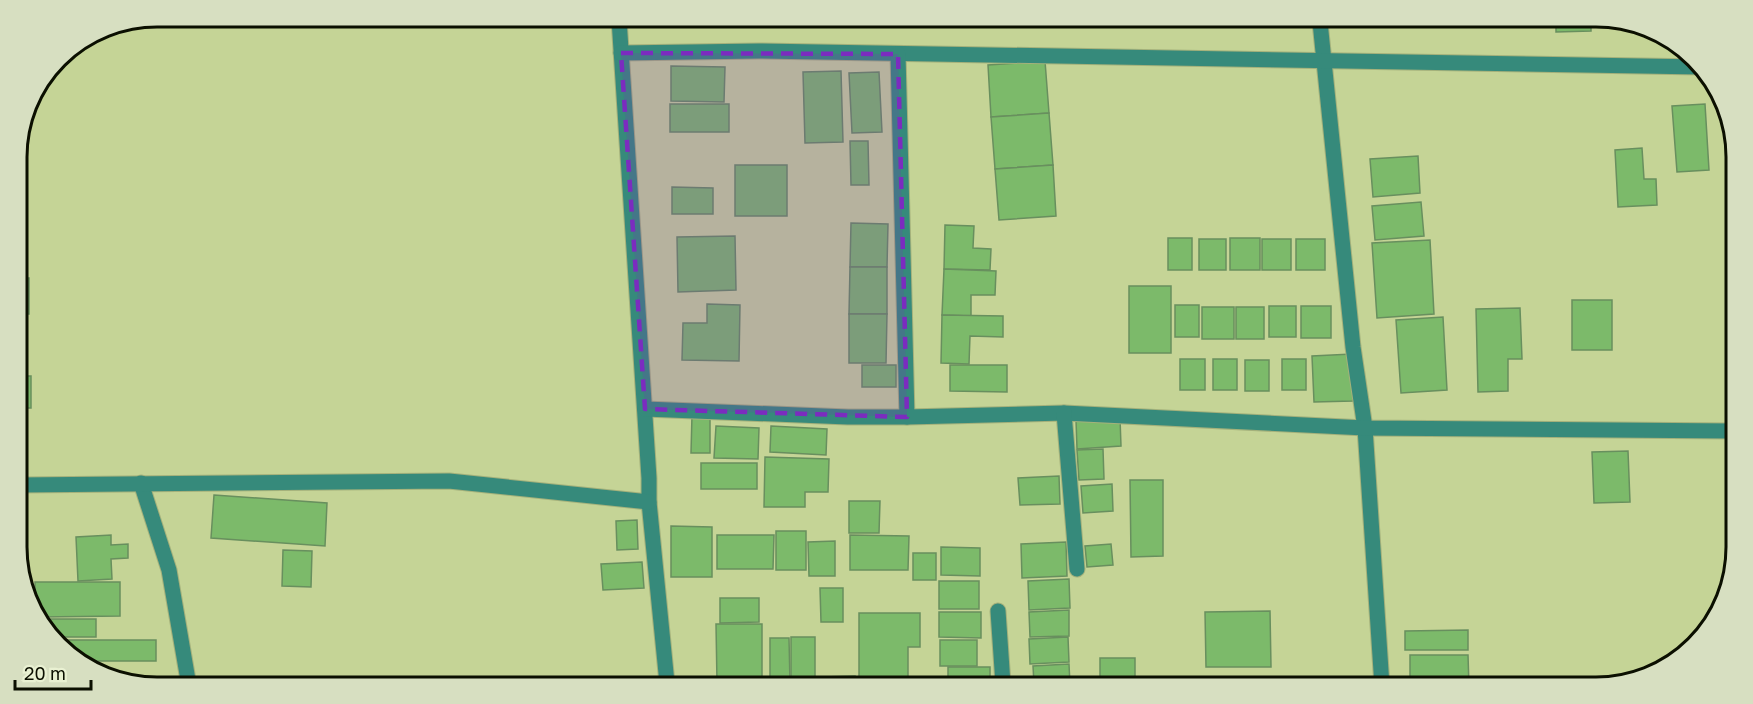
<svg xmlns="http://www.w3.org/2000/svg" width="1753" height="704" font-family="'Golos Text',sans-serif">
<rect width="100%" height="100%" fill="#c5d496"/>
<!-- building -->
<g fill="#7cba6a" stroke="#688f5e" stroke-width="1.5">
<path d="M 1556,24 L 1591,24 L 1591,31 L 1556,32 Z"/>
<path d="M 1045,61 L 1049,113 L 991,117 L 988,65 Z"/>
<path d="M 671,66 L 725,67 L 724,102 L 671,101 Z"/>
<path d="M 841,71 L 843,142 L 805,143 L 803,72 Z"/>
<path d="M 879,72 L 882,132 L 852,133 L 849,73 Z"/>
<rect x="670" y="104" width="59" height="28"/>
<path d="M 1705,104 L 1709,170 L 1677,172 L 1672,106 Z"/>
<path d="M 1049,113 L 1053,165 L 995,169 L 991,117 Z"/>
<path d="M 850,141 L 868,141 L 869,185 L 851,185 Z"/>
<path d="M 1642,148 L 1644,179 L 1656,179 L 1657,205 L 1618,207 L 1615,150 Z"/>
<path d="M 1418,156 L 1420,193 L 1373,197 L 1370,159 Z"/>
<rect x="735" y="165" width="52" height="51"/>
<path d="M 1053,165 L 1056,216 L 999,220 L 995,169 Z"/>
<path d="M 672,187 L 713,188 L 713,214 L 672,214 Z"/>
<path d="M 1421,202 L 1424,236 L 1375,240 L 1372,206 Z"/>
<path d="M 851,223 L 888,224 L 887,267 L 850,267 Z"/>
<path d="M 945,225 L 974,226 L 973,248 L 991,249 L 990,270 L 944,269 Z"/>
<path d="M 735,236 L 736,290 L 678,292 L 677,237 Z"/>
<rect x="1168" y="238" width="24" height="32"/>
<rect x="1230" y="238" width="30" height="32"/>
<rect x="1199" y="239" width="27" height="31"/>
<rect x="1262" y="239" width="29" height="31"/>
<rect x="1296" y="239" width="29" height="31"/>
<path d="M 1430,240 L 1434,314 L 1377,318 L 1372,243 Z"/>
<path d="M 850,267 L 887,267 L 887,314 L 849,314 Z"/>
<path d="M 944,269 L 996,271 L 995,295 L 971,295 L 971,316 L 942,315 Z"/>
<rect x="18" y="278" width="11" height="36"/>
<rect x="1129" y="286" width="42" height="67"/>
<rect x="1572" y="300" width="40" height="50"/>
<path d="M 707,304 L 740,305 L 739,361 L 682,360 L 683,323 L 707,323 Z"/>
<rect x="1175" y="305" width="24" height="32"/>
<rect x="1269" y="306" width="27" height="31"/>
<rect x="1301" y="306" width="30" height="32"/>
<rect x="1202" y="307" width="32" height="32"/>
<rect x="1236" y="307" width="28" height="32"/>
<path d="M 1520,308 L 1522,359 L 1508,359 L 1508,391 L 1478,392 L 1476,309 Z"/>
<path d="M 849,314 L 887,314 L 886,363 L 849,363 Z"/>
<path d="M 942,315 L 1003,316 L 1003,337 L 970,336 L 969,364 L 941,363 Z"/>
<path d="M 1443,317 L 1447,390 L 1401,393 L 1396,320 Z"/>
<path d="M 1352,354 L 1353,401 L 1314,402 L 1312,356 Z"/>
<rect x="1180" y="359" width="25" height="31"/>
<rect x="1213" y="359" width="24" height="31"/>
<rect x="1282" y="359" width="24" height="31"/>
<rect x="1245" y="360" width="24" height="31"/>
<rect x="862" y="365" width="34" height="22"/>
<path d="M 950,365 L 1007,365 L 1007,392 L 950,391 Z"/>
<rect x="18" y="376" width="13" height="32"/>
<path d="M 692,415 L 710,415 L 710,453 L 691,453 Z"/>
<path d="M 1120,418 L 1121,446 L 1077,449 L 1076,420 Z"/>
<path d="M 716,426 L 759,428 L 758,459 L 714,458 Z"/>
<path d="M 771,426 L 827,429 L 826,455 L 770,452 Z"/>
<path d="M 1103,449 L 1104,479 L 1079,480 L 1077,450 Z"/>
<path d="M 1628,451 L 1630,502 L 1594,503 L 1592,452 Z"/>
<path d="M 765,457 L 829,459 L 828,492 L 805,492 L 805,507 L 764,507 Z"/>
<rect x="701" y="463" width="56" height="26"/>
<path d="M 1059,476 L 1060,504 L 1020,505 L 1018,478 Z"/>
<path d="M 1130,480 L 1163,480 L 1163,556 L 1131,557 Z"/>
<path d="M 1112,484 L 1113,511 L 1083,513 L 1081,486 Z"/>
<path d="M 214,495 L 327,503 L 325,546 L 211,538 Z"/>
<path d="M 849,501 L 880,501 L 879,533 L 849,533 Z"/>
<path d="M 637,520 L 638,549 L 617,550 L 616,521 Z"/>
<path d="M 671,526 L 712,527 L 712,577 L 671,577 Z"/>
<rect x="776" y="531" width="30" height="39"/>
<path d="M 111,535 L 111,545 L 128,544 L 128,558 L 111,559 L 112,579 L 78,581 L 76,537 Z"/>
<path d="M 717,535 L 774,535 L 773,569 L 717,569 Z"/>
<path d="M 850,535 L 909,536 L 908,570 L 850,570 Z"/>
<path d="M 835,541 L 835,576 L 809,576 L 808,542 Z"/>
<path d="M 1066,542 L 1067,576 L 1022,578 L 1021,544 Z"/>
<path d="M 1111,544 L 1113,565 L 1087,567 L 1085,546 Z"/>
<path d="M 941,547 L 980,548 L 980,576 L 941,575 Z"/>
<path d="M 283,550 L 312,551 L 311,587 L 282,586 Z"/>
<rect x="913" y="553" width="23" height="27"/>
<path d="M 26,559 L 27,589 L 19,574 L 19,560 Z"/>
<path d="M 642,562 L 644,588 L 603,590 L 601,564 Z"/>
<path d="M 1069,579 L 1070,608 L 1029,610 L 1028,581 Z"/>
<rect x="939" y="581" width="40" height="28"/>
<path d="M 35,582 L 120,582 L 120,616 L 40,617 L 35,607 Z"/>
<path d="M 820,588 L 843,588 L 843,622 L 821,622 Z"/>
<path d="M 720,598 L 759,598 L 759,622 L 720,623 Z"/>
<path d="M 1069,610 L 1069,636 L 1030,637 L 1029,612 Z"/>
<path d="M 1270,611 L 1271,667 L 1206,667 L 1205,612 Z"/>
<path d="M 939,612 L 981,612 L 981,638 L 939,637 Z"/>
<path d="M 859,613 L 920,613 L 920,647 L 908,647 L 908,684 L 859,684 Z"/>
<path d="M 46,619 L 96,619 L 96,637 L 50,637 L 47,630 Z"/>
<path d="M 716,624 L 762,624 L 762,683 L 717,683 Z"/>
<path d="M 1468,630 L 1468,650 L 1405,650 L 1405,631 Z"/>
<rect x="791" y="637" width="24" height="46"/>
<path d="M 1068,637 L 1069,662 L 1030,664 L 1029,639 Z"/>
<path d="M 770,638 L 789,638 L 790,683 L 770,683 Z"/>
<path d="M 53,640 L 156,640 L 156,661 L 90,661 L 90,665 Z"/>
<rect x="940" y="640" width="37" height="26"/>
<path d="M 1410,655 L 1468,655 L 1469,687 L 1410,686 Z"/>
<path d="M 1100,658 L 1135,658 L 1135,679 L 1126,679 L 1126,685 L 1100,685 Z"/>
<path d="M 1069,664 L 1070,685 L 1034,684 L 1033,666 Z"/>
<rect x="948" y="667" width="42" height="17"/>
<path d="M 855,676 L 855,684 L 823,683 L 823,677 Z"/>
</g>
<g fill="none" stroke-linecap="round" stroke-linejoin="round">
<defs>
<g id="minor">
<path d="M 619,19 L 649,478 L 649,502 L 667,683"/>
<path d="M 1320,22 L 1353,347 L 1365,428 L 1382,686"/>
<path d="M 621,53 L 759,51 L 1701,67"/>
<path d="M 898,54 L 907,417"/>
<path d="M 645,409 L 848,417 L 907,417 L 1064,413 L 1365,428 L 1731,431"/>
<path d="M 1064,413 L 1077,569"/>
<path d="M 141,483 L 169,570 L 188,680"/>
<path d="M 19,485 L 449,481 L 649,502"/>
<path d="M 998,611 L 1003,684"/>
</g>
</defs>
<!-- minor casing -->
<use href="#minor" stroke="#a4b17b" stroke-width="17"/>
<!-- minor -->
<use href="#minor" stroke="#368a7b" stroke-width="15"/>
</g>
<!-- marked area -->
<path fill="#7b2cbf" fill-opacity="0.2" stroke="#7b2cbf" stroke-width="4.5" stroke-dasharray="12 8" stroke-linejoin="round" d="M 621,53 L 898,54 L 907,417 L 645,409 Z"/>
<!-- crop -->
<path d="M0 0H1753V704H0ZM157 27H1596A130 130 0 0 1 1726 157V547A130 130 0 0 1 1596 677H157A130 130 0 0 1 27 547V157A130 130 0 0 1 157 27Z" fill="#d7dfc1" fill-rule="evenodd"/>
<path fill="none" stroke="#0b0f00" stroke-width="3" d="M157 27H1596A130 130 0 0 1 1726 157V547A130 130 0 0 1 1596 677H157A130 130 0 0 1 27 547V157A130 130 0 0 1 157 27Z"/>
<!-- scale -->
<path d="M15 680v9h76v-9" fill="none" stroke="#0b0f00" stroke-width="3"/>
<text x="24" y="680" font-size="18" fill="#0b0f00" stroke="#e9f1d2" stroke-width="4.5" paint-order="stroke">20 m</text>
</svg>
